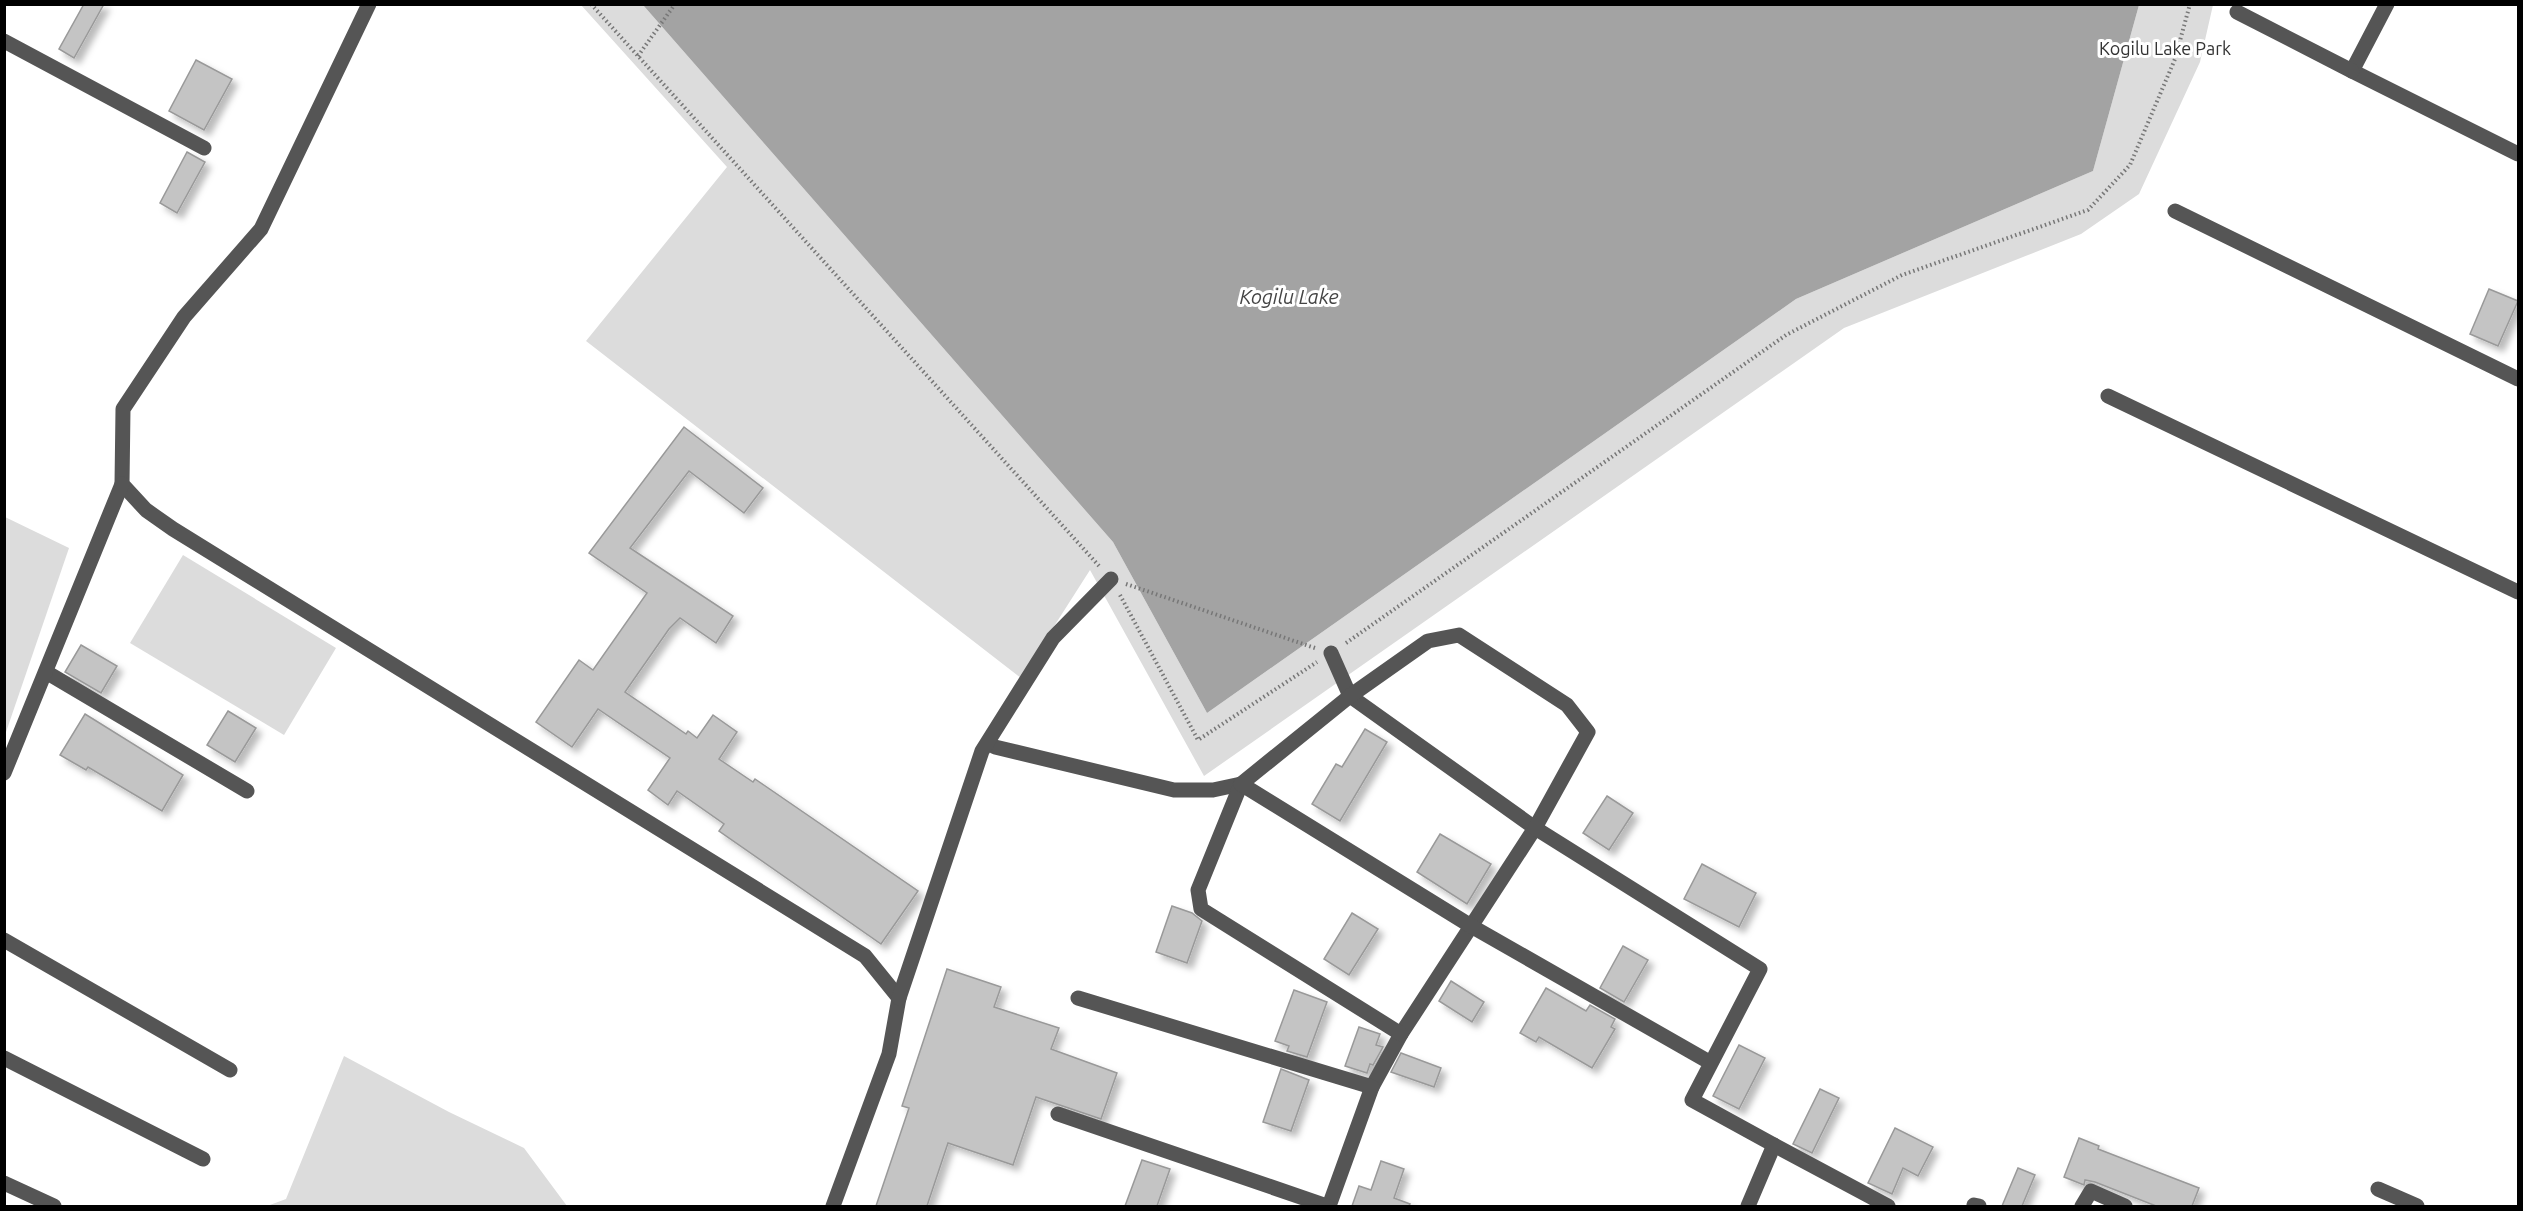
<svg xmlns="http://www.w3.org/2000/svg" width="2523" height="1211" font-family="Ubuntu,sans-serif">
<defs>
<filter id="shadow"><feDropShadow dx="5.5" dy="5.5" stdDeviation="3" flood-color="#0004"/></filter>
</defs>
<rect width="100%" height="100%" fill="#fff"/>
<!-- green -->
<g fill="#dcdcdc">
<path d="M 581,5 L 643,5 L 1113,542 L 1207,713 L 1796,299 L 2093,171 L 2139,5 L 2213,5 L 2200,62 L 2139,194 L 2081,234 L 1844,328 L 1204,776 L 1090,570 L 1021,678 L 586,341 L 727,167 Z"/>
<path d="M 5,517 L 69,548 L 5,735 Z"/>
<path d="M 183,555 L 336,648 L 284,735 L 130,643 Z"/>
<path d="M 344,1056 L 449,1112 L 524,1148 L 567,1206 L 267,1206 L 286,1199 Z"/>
</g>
<!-- water -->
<path fill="#a3a3a3" d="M 643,5 L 2139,5 L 2093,171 L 1796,299 L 1207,713 L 1113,542 Z"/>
<!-- building -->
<g fill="#c4c4c4" stroke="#999" stroke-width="1.5" filter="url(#shadow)">
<path d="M 84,4 L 104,4 L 74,58 L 59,49 Z"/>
<path d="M 196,60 L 232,79 L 204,130 L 169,111 Z"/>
<path d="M 187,152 L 205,162 L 177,213 L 160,203 Z"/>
<path d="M 2489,289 L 2518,301 L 2498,346 L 2470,334 Z"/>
<path d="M 684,427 L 763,488 L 744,513 L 689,471 L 630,548 L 733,616 L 716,643 L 680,618 L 669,629 L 625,692 L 686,734 L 688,731 L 697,738 L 713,715 L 737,732 L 719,759 L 753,782 L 755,779 L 918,891 L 881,944 L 719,831 L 724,824 L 677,791 L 668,805 L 648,790 L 670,758 L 598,709 L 572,747 L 536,722 L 579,660 L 593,670 L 647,593 L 589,553 Z"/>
<path d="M 81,645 L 117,666 L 101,693 L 65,672 Z"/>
<path d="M 228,711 L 256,728 L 235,762 L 207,745 Z"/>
<path d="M 85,714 L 183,775 L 162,811 L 88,767 L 86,770 L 60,755 Z"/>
<path d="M 1365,729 L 1387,742 L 1340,821 L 1312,804 L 1336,764 L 1342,767 Z"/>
<path d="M 1607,796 L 1633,813 L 1609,850 L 1583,833 Z"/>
<path d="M 1440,834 L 1491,864 L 1467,904 L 1417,872 Z"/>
<path d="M 1702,864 L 1756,893 L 1739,927 L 1684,899 Z"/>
<path d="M 1172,906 L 1192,913 L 1202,921 L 1187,963 L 1156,952 Z"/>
<path d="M 1352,913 L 1378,929 L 1349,975 L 1324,959 Z"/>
<path d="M 1623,946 L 1648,960 L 1624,1002 L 1600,988 Z"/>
<path d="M 947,969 L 1001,987 L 994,1007 L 1059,1028 L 1051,1049 L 1117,1073 L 1101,1119 L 1036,1097 L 1013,1165 L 948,1143 L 927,1206 L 876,1206 L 909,1108 L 902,1106 Z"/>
<path d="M 1451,981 L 1484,1002 L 1472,1022 L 1439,1001 Z"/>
<path d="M 1546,988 L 1586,1011 L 1590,1005 L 1615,1019 L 1611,1027 L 1615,1029 L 1592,1068 L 1539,1037 L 1536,1042 L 1520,1033 Z"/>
<path d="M 1294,990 L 1327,1002 L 1307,1057 L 1287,1051 L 1289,1046 L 1275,1041 Z"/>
<path d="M 1359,1027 L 1380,1034 L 1376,1045 L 1383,1047 L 1373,1065 L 1370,1064 L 1367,1073 L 1345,1066 Z"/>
<path d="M 1739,1045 L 1765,1058 L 1739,1109 L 1713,1096 Z"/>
<path d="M 1401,1053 L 1441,1068 L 1434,1087 L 1391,1072 Z"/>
<path d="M 1281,1069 L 1309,1080 L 1291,1131 L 1263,1122 Z"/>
<path d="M 1820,1089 L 1839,1098 L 1812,1153 L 1793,1144 Z"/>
<path d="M 1895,1128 L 1933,1147 L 1918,1176 L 1903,1168 L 1892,1194 L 1868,1183 Z"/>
<path d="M 2079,1138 L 2099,1146 L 2098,1149 L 2199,1188 L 2192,1206 L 2156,1206 L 2095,1182 L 2085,1180 L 2084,1185 L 2064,1177 Z"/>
<path d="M 1142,1160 L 1170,1169 L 1157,1206 L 1125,1206 Z"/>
<path d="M 1381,1161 L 1404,1169 L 1394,1198 L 1410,1204 L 1409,1206 L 1352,1206 L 1359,1186 L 1371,1190 Z"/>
<path d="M 2018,1168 L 2035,1175 L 2022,1206 L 2002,1206 Z"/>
</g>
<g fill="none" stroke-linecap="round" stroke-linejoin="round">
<!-- path -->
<g stroke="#777" stroke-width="4" stroke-dasharray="1.5 3" stroke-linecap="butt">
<path d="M 591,4 L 1100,567"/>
<path d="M 638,56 L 675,4"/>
<path d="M 1126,584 L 1315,648"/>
<path d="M 1120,595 L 1198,740 L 1317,662"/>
<path d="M 1346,643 L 1786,335 L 1902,275 L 2088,210 L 2130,165 L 2175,59 L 2190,4"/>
</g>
<!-- minor -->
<g stroke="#555" stroke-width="15">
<path d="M 369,4 L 261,229 L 184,317 L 123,409 L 122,484 L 146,510 L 173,529 L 865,956 L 899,998 L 889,1054 L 833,1206"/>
<path d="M 2387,4 L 2352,71 L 2518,154"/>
<path d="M 2237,12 L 2352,71"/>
<path d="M 4,41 L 204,148"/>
<path d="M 2175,211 L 2518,379"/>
<path d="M 2108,396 L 2518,592"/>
<path d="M 1331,653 L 1350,696 L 1535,828 L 1401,1034 L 1372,1087"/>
<path d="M 46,672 L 247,791"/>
<path d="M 995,747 L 1174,790 L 1213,790 L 1241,784"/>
<path d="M 4,773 L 122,484"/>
<path d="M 1241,784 L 1198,890 L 1201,909 L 1401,1034"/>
<path d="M 4,940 L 230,1070"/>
<path d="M 899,998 L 982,751 L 1053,638 L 1111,579"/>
<path d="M 1078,998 L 1372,1087 L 1329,1206"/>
<path d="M 4,1058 L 203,1159"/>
<path d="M 1711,1063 L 1471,926 L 1241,784 L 1350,696 L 1428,641 L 1459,635 L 1567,705 L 1588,732 L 1535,828 L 1760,969 L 1692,1100 L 1774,1145"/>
<path d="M 1058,1114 L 1327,1206"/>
<path d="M 4,1183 L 54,1206"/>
<path d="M 2378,1189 L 2417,1206"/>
<path d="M 1974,1205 L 1979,1206"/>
<path d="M 1748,1206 L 1774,1145 L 1888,1206"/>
<path d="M 2082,1206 L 2091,1191 L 2125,1206"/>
</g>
</g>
<g text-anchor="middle" stroke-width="6" stroke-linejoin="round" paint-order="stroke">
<!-- park labels -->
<g font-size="18" fill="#333" stroke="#fff">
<text x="2165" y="55">Kogilu Lake Park</text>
</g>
<!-- water labels -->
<g font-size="20" font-style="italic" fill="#444" stroke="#fff">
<text x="1289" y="304">Kogilu Lake</text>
</g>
</g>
<!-- border -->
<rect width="2523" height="1211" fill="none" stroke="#000000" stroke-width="12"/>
</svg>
